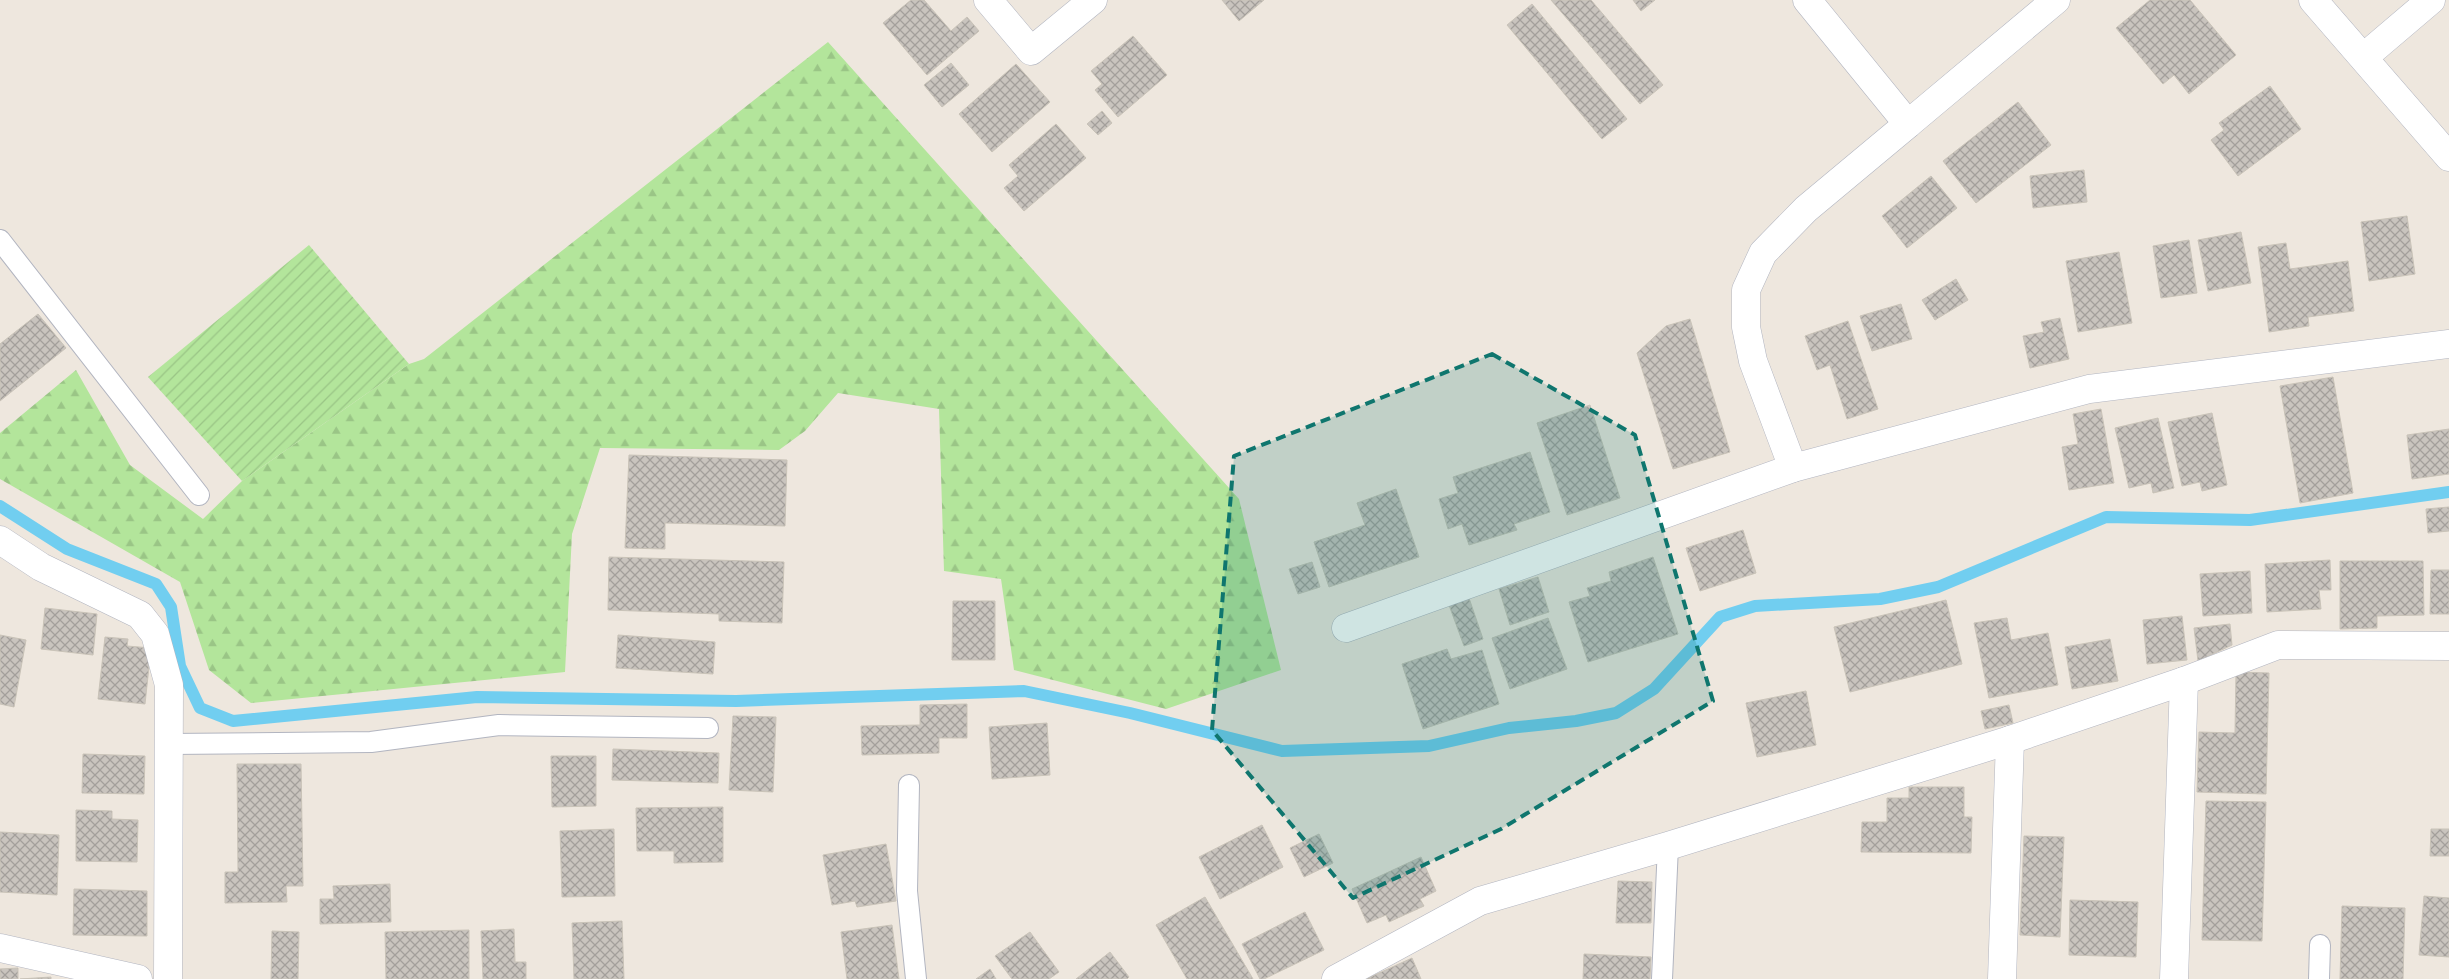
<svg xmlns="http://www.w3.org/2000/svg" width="2449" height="979" font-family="Commissioner,sans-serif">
<defs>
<pattern id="forest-firs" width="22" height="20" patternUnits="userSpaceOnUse" patternTransform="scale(1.25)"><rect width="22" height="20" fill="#b3e59b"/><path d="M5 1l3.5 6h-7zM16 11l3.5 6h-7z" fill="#9ac586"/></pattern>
<pattern id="garden-furrows" width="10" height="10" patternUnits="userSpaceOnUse" patternTransform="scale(1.25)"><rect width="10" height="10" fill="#b3e59b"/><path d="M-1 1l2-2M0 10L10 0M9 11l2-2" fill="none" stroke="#9ac586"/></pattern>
<pattern id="building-cross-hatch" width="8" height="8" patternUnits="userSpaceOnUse" patternTransform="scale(1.25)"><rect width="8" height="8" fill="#c9c4be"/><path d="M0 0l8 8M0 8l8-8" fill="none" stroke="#a39f9b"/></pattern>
</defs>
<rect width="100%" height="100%" fill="#eee7de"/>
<!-- forest -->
<path fill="url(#forest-firs)" d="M 828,42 L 1239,499 L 1281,670 L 1166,709 L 1014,670 L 1001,579 L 944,571 L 939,409 L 838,393 L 805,431 L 779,450 L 600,448 L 572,534 L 565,672 L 251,703 L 209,670 L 180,582 L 0,479 L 0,433 L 76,370 L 130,465 L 203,519 L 242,481 L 409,364 L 424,359 Z"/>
<!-- garden -->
<path fill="url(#garden-furrows)" d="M 309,245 L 409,364 L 242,481 L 148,377 Z"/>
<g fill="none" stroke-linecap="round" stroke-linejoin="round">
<!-- stream -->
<path stroke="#71cef0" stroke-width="12" d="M 0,506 L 67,549 L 156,584 L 171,607 L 180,666 L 200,708 L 233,721 L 477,697 L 736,701 L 1024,691 L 1130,713 L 1282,751 L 1429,746 L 1509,728 L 1576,721 L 1616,713 L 1654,689 L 1720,617 L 1755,606 L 1880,599 L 1938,587 L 2106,517 L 2250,520 L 2449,492"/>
</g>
<!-- building -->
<g fill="url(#building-cross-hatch)" stroke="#c9c3b8">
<path d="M 911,0 L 924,0 L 951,31 L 967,17 L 979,31 L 927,75 L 883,23 Z"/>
<path d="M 1222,0 L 1264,0 L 1239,21 Z"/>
<path d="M 1551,0 L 1591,0 L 1663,85 L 1640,104 Z"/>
<path d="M 1633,0 L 1655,0 L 1641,11 Z"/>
<path d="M 2150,0 L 2190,0 L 2236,55 L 2189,94 L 2174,75 L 2163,84 L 2116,28 Z"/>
<path d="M 1532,4 L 1627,119 L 1602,139 L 1507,25 Z"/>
<path d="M 1133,36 L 1167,75 L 1118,117 L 1095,90 L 1102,84 L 1091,71 Z"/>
<path d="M 951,63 L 969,85 L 942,107 L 924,85 Z"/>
<path d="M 1016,64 L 1050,102 L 992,152 L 959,114 Z"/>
<path d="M 2270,86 L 2301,129 L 2238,176 L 2211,140 L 2224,130 L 2219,123 Z"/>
<path d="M 2018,102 L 2051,145 L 1976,203 L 1943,161 Z"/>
<path d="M 1102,111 L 1112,123 L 1098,135 L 1087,124 Z"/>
<path d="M 1056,124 L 1086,158 L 1024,211 L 1004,188 L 1018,176 L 1009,165 Z"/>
<path d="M 2084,170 L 2087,202 L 2033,208 L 2030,176 Z"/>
<path d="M 1931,176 L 1957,208 L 1907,248 L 1882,216 Z"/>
<path d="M 2407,216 L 2415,274 L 2369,281 L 2361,222 Z"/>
<path d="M 2241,232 L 2251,283 L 2208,291 L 2198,240 Z"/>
<path d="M 2189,240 L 2197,293 L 2161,298 L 2153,246 Z"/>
<path d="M 2286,243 L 2290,269 L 2348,261 L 2354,311 L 2308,317 L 2309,326 L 2269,332 L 2258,247 Z"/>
<path d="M 2119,252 L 2132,323 L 2078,332 L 2066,261 Z"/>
<path d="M 1956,279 L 1968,300 L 1935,320 L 1922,300 Z"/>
<path d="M 1901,304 L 1912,339 L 1872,351 L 1860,316 Z"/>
<path d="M 38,314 L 66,348 L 0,401 L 0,344 Z"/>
<path d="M 2060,318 L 2069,359 L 2030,368 L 2023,336 L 2044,332 L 2041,322 Z"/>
<path d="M 1690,319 L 1730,452 L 1673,469 L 1637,353 L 1666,326 Z"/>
<path d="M 1848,321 L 1878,409 L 1847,419 L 1830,365 L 1817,370 L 1805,336 Z"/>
<path d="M 2333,377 L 2353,493 L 2300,503 L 2280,386 Z"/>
<path d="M 1590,405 L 1620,498 L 1567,515 L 1537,423 Z"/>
<path d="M 2101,409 L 2114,483 L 2069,490 L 2062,447 L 2078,444 L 2073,414 Z"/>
<path d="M 2212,413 L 2227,485 L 2202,491 L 2200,482 L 2182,486 L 2168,422 Z"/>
<path d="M 2158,418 L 2174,488 L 2153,493 L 2151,483 L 2129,488 L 2115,428 Z"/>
<path d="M 2449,429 L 2449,474 L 2412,479 L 2407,435 Z"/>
<path d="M 1530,452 L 1550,512 L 1514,524 L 1517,530 L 1469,545 L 1462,524 L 1448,529 L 1439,499 L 1458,493 L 1453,477 Z"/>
<path d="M 629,455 L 787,460 L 785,526 L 665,523 L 665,549 L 625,548 Z"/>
<path d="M 1396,489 L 1419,557 L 1329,587 L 1314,542 L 1365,525 L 1357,503 Z"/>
<path d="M 2449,507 L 2449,531 L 2428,533 L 2426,509 Z"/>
<path d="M 1743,530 L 1756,573 L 1700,591 L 1686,548 Z"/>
<path d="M 609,557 L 784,562 L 782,623 L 719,621 L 719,614 L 608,610 Z"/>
<path d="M 1653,557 L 1678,634 L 1588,662 L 1569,602 L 1590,596 L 1587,588 L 1611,581 L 1609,572 Z"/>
<path d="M 2330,560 L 2331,590 L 2319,590 L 2321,609 L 2267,612 L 2265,564 Z"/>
<path d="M 2340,561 L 2423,561 L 2424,615 L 2377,616 L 2377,628 L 2340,629 Z"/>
<path d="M 1312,562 L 1320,587 L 1298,594 L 1289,569 Z"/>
<path d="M 2431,570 L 2449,570 L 2449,614 L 2430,614 Z"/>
<path d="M 2250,571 L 2252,613 L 2203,616 L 2200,574 Z"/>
<path d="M 1538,577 L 1549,612 L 1510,625 L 1499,589 Z"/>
<path d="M 1469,598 L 1483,639 L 1464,646 L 1449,605 Z"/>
<path d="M 1946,600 L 1962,664 L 1850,692 L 1834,627 Z"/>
<path d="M 953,601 L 995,601 L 995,660 L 952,660 Z"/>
<path d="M 45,608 L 97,614 L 93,655 L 41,649 Z"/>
<path d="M 2182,616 L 2187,660 L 2147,664 L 2143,620 Z"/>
<path d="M 1548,618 L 1567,669 L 1510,689 L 1492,638 Z"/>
<path d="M 2007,618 L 2011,640 L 2048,633 L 2058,685 L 1989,698 L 1974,623 Z"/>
<path d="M 2230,624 L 2232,645 L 2198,661 L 2194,628 Z"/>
<path d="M 0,635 L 26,640 L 14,707 L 0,704 Z"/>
<path d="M 618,635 L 715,642 L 713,674 L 616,668 Z"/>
<path d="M 105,637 L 128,639 L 127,646 L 151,648 L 145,704 L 98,699 Z"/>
<path d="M 2110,639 L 2118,681 L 2072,689 L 2065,647 Z"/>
<path d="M 1447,649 L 1451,659 L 1482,650 L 1499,704 L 1423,729 L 1402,664 Z"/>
<path d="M 2236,672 L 2269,673 L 2266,794 L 2197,792 L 2199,732 L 2235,733 Z"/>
<path d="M 1806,691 L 1816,745 L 1757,757 L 1746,703 Z"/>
<path d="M 967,704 L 967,738 L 939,738 L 939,753 L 862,755 L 861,726 L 920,725 L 920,705 Z"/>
<path d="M 2009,705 L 2013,723 L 1985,729 L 1981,711 Z"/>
<path d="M 733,716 L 776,717 L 773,792 L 729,790 Z"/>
<path d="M 1047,723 L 1050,775 L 992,779 L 989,727 Z"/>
<path d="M 613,749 L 719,753 L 718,783 L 612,780 Z"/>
<path d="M 83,754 L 145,756 L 144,794 L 82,793 Z"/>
<path d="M 551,756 L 596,756 L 596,806 L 552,807 Z"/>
<path d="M 237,764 L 301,764 L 303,886 L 286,886 L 287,902 L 225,903 L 225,872 L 238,872 Z"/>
<path d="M 1909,787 L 1964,787 L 1964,817 L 1972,817 L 1971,853 L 1861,852 L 1862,822 L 1887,822 L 1887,798 L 1909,798 Z"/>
<path d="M 2206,801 L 2266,802 L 2262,941 L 2202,940 Z"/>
<path d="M 723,807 L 723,862 L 674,863 L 674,851 L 637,851 L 636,808 Z"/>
<path d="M 76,810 L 112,811 L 112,819 L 138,820 L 137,862 L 76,861 Z"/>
<path d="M 1262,825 L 1283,867 L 1220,899 L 1199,857 Z"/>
<path d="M 614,829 L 615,896 L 562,897 L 560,831 Z"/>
<path d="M 2431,829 L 2449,829 L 2449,856 L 2430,856 Z"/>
<path d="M 0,832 L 59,835 L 57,895 L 0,892 Z"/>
<path d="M 1319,834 L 1333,863 L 1304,877 L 1290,848 Z"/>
<path d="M 2024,836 L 2064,837 L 2060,937 L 2020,935 Z"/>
<path d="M 886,844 L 896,901 L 857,907 L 855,901 L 832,905 L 823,855 Z"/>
<path d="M 1421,857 L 1436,891 L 1420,899 L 1424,906 L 1389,922 L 1386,915 L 1367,923 L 1352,889 Z"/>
<path d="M 1618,881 L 1652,882 L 1651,923 L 1616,923 Z"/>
<path d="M 390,884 L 391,922 L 320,924 L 320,899 L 334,899 L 333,886 Z"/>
<path d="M 74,889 L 147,891 L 147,936 L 73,935 Z"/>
<path d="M 2424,896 L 2449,898 L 2449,957 L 2419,955 Z"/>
<path d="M 1205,897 L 1253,979 L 1187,979 L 1156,925 Z"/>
<path d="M 2070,900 L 2138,902 L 2136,957 L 2069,955 Z"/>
<path d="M 2342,906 L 2405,908 L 2403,979 L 2340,979 Z"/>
<path d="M 1305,912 L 1324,950 L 1264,979 L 1260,979 L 1242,944 Z"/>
<path d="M 622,921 L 624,979 L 574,979 L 572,923 Z"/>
<path d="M 892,925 L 899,979 L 847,979 L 841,932 Z"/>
<path d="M 514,929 L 515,962 L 526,962 L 526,979 L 483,979 L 481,931 Z"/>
<path d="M 469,930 L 469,979 L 386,979 L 385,932 Z"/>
<path d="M 272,931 L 299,932 L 298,979 L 271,979 Z"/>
<path d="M 1030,932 L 1059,972 L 1049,979 L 1012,979 L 995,956 Z"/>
<path d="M 1110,952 L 1129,977 L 1127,979 L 1076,979 Z"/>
<path d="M 1584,954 L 1651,957 L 1650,979 L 1583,979 Z"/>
<path d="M 1412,958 L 1421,979 L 1366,979 Z"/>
<path d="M 18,968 L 18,979 L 0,979 L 0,969 Z"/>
<path d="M 990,969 L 996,979 L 976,979 Z"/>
<path d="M 51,977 L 51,979 L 20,979 Z"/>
</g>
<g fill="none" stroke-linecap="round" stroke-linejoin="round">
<defs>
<g id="lane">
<path d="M 0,240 L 199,495"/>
<path d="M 169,744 L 371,742 L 499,725 L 708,728"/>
<path d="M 909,785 L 907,891 L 916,979"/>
<path d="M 1662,979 L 1668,846"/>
<path d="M 2319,979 L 2320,945"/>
</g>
<g id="street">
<path d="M 988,0 L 1031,51 L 1093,0"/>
<path d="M 1807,0 L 1908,124 L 2056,0"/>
<path d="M 2364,57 L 2431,0"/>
<path d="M 1793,468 L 1753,361 L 1746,327 L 1746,290 L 1763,253 L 1806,209 L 1908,124"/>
<path d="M 0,540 L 41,567 L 140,615 L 155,634 L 169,685 L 168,979"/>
<path d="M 1346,628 L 1793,468 L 2089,389 L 2449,344"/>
<path d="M 0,948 L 138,979"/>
<path d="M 1336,979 L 1480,901 L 1668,846 L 2010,740 L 2184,681 L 2278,645 L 2449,646"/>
<path d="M 2002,979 L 2010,740"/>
<path d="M 2174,979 L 2184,681"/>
</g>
<path id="secondary" d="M 2313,0 L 2449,157"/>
</defs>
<!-- lane casing -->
<use href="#lane" stroke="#b2b5c0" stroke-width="22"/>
<!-- street casing -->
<use href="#street" stroke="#b2b5c0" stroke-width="29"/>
<!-- secondary casing -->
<use href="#secondary" stroke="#b2b5c0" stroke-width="29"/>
<!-- lane -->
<use href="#lane" stroke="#fff" stroke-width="20"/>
<!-- street -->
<use href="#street" stroke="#fff" stroke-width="28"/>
<!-- secondary -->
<use href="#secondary" stroke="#fff" stroke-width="28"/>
</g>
<!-- marked area -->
<path fill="#0f766e" fill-opacity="0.2" stroke="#0f766e" stroke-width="4" stroke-dasharray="10 6" stroke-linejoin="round" d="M 1492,354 L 1635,435 L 1713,701 L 1501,829 L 1353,898 L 1212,730 L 1234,456 Z"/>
</svg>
